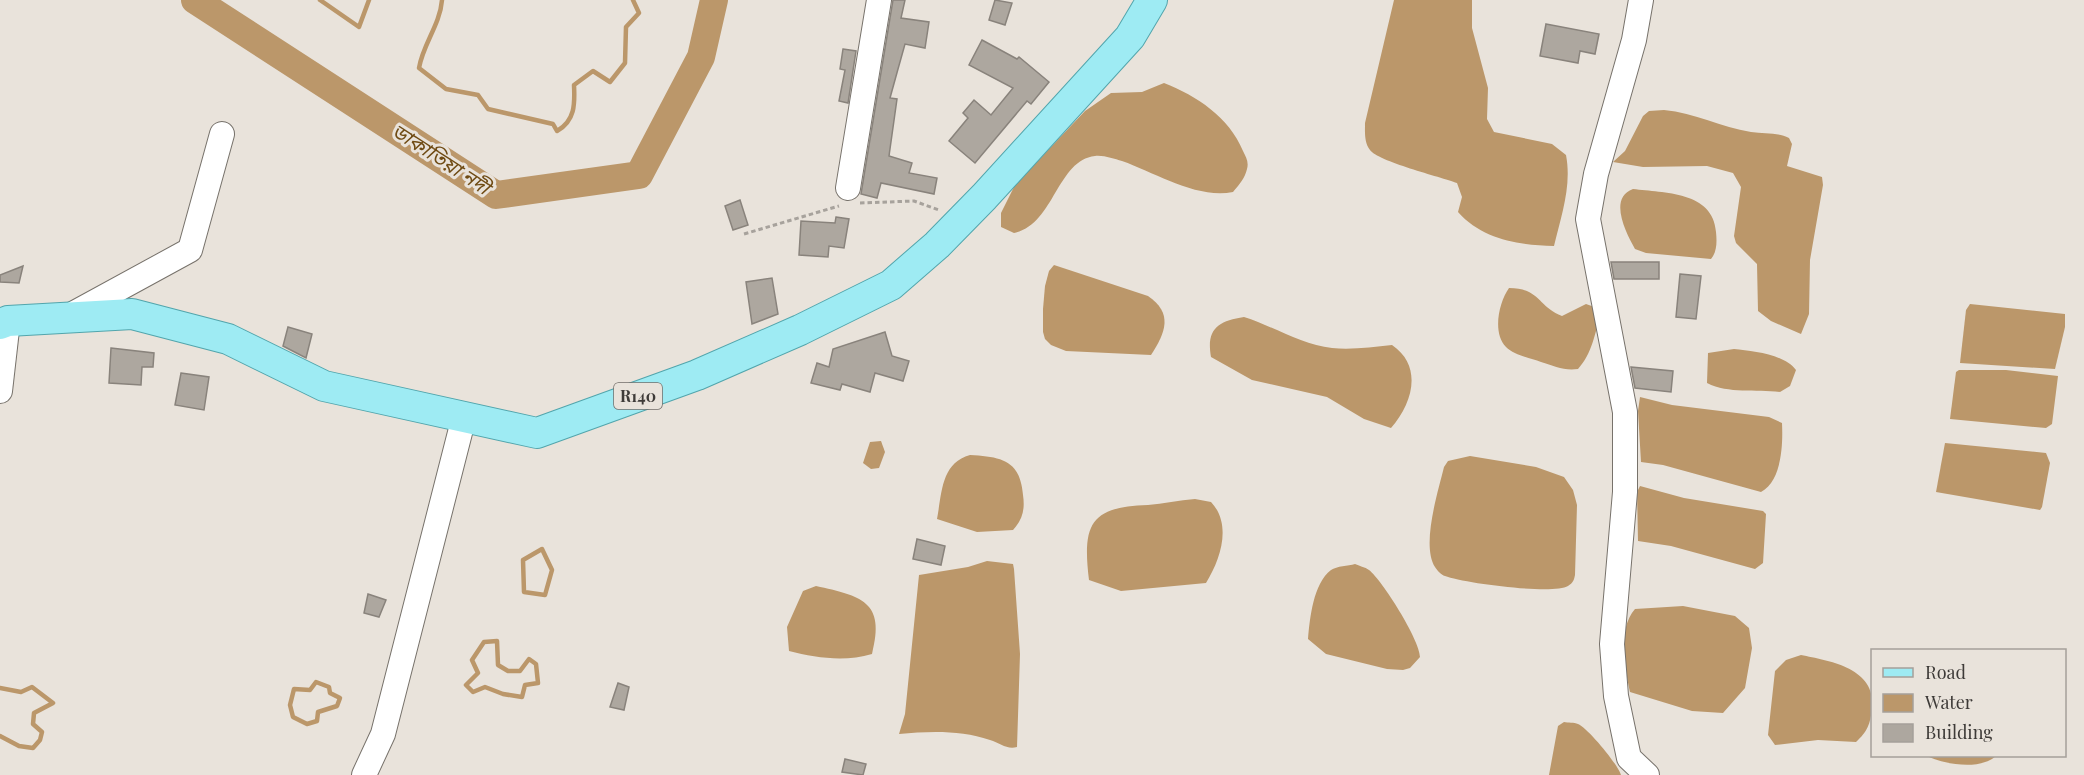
<svg xmlns="http://www.w3.org/2000/svg" width="2084" height="775" font-family="'Playfair Display','Noto Sans Bengali',serif">
<rect width="100%" height="100%" fill="#e9e3db"/>
<!-- water -->
<g fill="#bb976a">
<path d="M 1394,0 L 1472,0 L 1472,28 L 1488,88 L 1487,119 L 1494,132 L 1552,144 L 1566,155 C 1572,186 1561,216 1554,246 C 1519,245 1483,240 1458,212 L 1462,197 L 1457,183 C 1441,177 1377,161 1370,150 C 1364,142 1365,132 1365,123 Z"/>
<path d="M 1164,83 C 1197,96 1229,117 1243,151 C 1246,157 1249,162 1247,169 C 1245,178 1239,185 1233,192 C 1196,199 1156,173 1122,161 C 1114,159 1104,155 1095,156 C 1057,160 1054,225 1014,233 L 1001,227 L 1001,213 L 1015,185 L 1085,111 L 1111,93 L 1142,92 Z"/>
<path d="M 1664,110 C 1695,113 1721,127 1751,132 C 1764,134 1777,132 1789,138 L 1792,144 L 1787,166 L 1822,177 L 1823,185 L 1810,260 L 1809,314 L 1801,334 L 1771,321 L 1758,311 L 1757,264 L 1736,243 L 1734,236 L 1741,187 L 1733,173 L 1707,166 L 1643,167 L 1613,162 L 1625,151 L 1643,116 L 1649,111 Z"/>
<path d="M 1633,189 C 1664,193 1713,191 1716,232 C 1717,242 1717,252 1711,259 L 1646,253 L 1635,249 C 1626,233 1608,198 1633,189 Z"/>
<path d="M 1054,265 L 1148,296 C 1173,313 1166,332 1151,355 L 1066,351 L 1051,345 L 1045,339 L 1043,332 L 1043,309 L 1045,286 L 1049,271 Z"/>
<path d="M 1509,288 C 1540,288 1538,307 1562,316 L 1586,304 L 1600,309 L 1601,313 C 1595,333 1592,354 1578,369 C 1564,371 1554,366 1541,362 C 1530,358 1514,355 1506,347 C 1492,333 1499,302 1509,288 Z"/>
<path d="M 1970,304 L 2065,314 L 2065,327 L 2055,369 L 1960,363 L 1966,310 Z"/>
<path d="M 1244,317 C 1273,326 1302,345 1332,348 C 1352,350 1372,347 1392,345 C 1423,366 1413,403 1391,428 L 1364,419 L 1327,397 L 1252,380 L 1211,357 C 1206,329 1218,321 1244,317 Z"/>
<path d="M 1734,349 C 1753,351 1784,354 1796,370 L 1790,386 L 1780,392 C 1755,389 1729,394 1707,383 L 1708,353 Z"/>
<path d="M 1959,370 L 2006,370 L 2058,376 L 2052,424 L 2046,428 L 1950,419 L 1956,372 Z"/>
<path d="M 1640,397 L 1672,405 L 1769,417 L 1782,423 C 1783,444 1782,481 1761,492 L 1663,465 L 1641,462 L 1638,411 Z"/>
<path d="M 881,441 L 885,452 L 879,468 L 871,469 L 863,463 L 870,442 Z"/>
<path d="M 1945,443 L 2046,453 L 2050,463 L 2042,507 L 2040,510 L 1936,492 Z"/>
<path d="M 970,455 C 1002,457 1020,460 1023,495 C 1025,509 1023,519 1013,530 L 977,532 L 937,519 C 942,493 941,463 970,455 Z"/>
<path d="M 1470,456 L 1536,467 L 1564,477 L 1573,490 L 1577,505 L 1575,575 C 1574,580 1573,583 1568,586 C 1553,595 1463,583 1445,576 C 1441,575 1437,570 1435,567 C 1421,545 1438,492 1444,467 L 1448,461 Z"/>
<path d="M 1640,486 L 1684,498 L 1763,511 L 1766,514 L 1763,563 L 1755,569 L 1671,546 L 1638,541 L 1637,492 Z"/>
<path d="M 1195,499 L 1211,502 C 1232,524 1221,559 1206,583 L 1121,591 L 1089,580 C 1082,523 1091,507 1148,505 C 1163,504 1179,500 1195,499 Z"/>
<path d="M 987,561 L 1013,564 L 1014,569 L 1020,654 L 1017,747 C 1007,750 1000,743 990,740 C 961,730 930,731 899,734 L 905,714 L 919,575 L 968,567 Z"/>
<path d="M 1355,564 C 1359,566 1365,567 1369,570 C 1382,580 1420,640 1420,657 L 1410,668 L 1403,670 L 1387,669 L 1326,654 L 1308,639 C 1310,618 1313,584 1331,570 C 1337,566 1348,566 1355,564 Z"/>
<path d="M 816,586 C 861,596 886,601 872,654 C 845,662 816,658 789,651 L 787,627 L 803,591 Z"/>
<path d="M 1683,606 L 1735,616 L 1749,628 L 1752,648 L 1745,688 L 1723,713 L 1692,711 L 1630,692 C 1625,667 1617,630 1635,609 Z"/>
<path d="M 1801,655 C 1830,661 1877,668 1872,709 C 1870,724 1868,731 1856,742 L 1818,740 L 1775,745 L 1768,735 L 1775,671 L 1786,660 Z"/>
<path d="M 1564,722 C 1568,723 1574,722 1578,724 C 1588,728 1619,766 1621,775 L 1549,775 L 1558,726 Z"/>
<path d="M 1930,756 L 1996,756 C 1980,770 1948,765 1929,757 Z"/>
</g>
<g fill="none" stroke-linecap="round" stroke-linejoin="round">
<!-- stream -->
<g stroke="#bb976a" stroke-width="4.5">
<path d="M 320,0 L 359,27 L 369,0"/>
<path d="M 442,0 C 440,25 423,44 419,68 L 446,89 L 478,95 L 488,109 L 553,124 L 557,131 C 575,121 575,104 574,85 L 593,71 L 610,82 L 625,63 L 626,27 L 639,13 L 633,0"/>
<path d="M 542,549 L 552,570 L 545,595 L 524,592 L 523,560 Z"/>
<path d="M 497,641 L 498,665 L 508,671 L 520,671 L 529,659 L 536,664 L 538,683 L 525,685 L 522,697 L 503,694 L 485,687 L 473,692 L 466,685 L 478,673 L 472,660 L 484,642 Z"/>
<path d="M 316,682 L 329,687 L 330,693 L 340,698 L 337,706 L 318,712 L 317,721 L 307,724 L 293,717 L 290,705 L 294,689 L 310,690 Z"/>
<path d="M 0,688 L 21,692 L 32,687 L 53,703 L 34,713 L 33,724 L 42,732 L 40,740 L 33,748 L 19,746 L 0,736"/>
</g>
<!-- river -->
<path stroke="#bb976a" stroke-width="28" d="M 195,0 L 496,195 L 639,175 L 701,57 L 714,0"/>
</g>
<!-- building -->
<g fill="#ada79f" stroke="#89837c" stroke-width="1.5">
<path d="M 893,0 L 905,0 L 901,18 L 929,22 L 925,48 L 905,44 L 898,69 L 890,98 L 897,99 L 889,156 L 912,163 L 909,173 L 937,178 L 934,194 L 881,183 L 877,198 L 861,194 Z"/>
<path d="M 995,0 L 1012,3 L 1005,25 L 989,20 Z"/>
<path d="M 1546,24 L 1599,34 L 1595,54 L 1580,51 L 1578,63 L 1540,56 Z"/>
<path d="M 982,40 L 1017,59 L 1019,57 L 1049,82 L 1031,104 L 1027,101 L 975,163 L 949,141 L 968,118 L 963,113 L 974,100 L 991,115 L 1013,88 L 969,65 Z"/>
<path d="M 843,49 L 856,51 L 848,103 L 839,101 L 845,70 L 840,69 Z"/>
<path d="M 740,200 L 748,225 L 733,230 L 725,206 Z"/>
<path d="M 836,217 L 849,219 L 844,248 L 829,246 L 828,257 L 799,255 L 801,221 L 835,223 Z"/>
<path d="M 1611,262 L 1659,262 L 1659,279 L 1614,279 Z"/>
<path d="M 23,266 L 19,283 L 0,282 L 0,275 Z"/>
<path d="M 1680,274 L 1701,276 L 1696,319 L 1676,317 Z"/>
<path d="M 772,278 L 778,314 L 752,324 L 746,282 Z"/>
<path d="M 288,327 L 312,334 L 306,358 L 283,346 Z"/>
<path d="M 885,332 L 892,356 L 909,361 L 903,381 L 875,373 L 870,392 L 842,384 L 840,390 L 811,383 L 817,363 L 829,367 L 833,349 Z"/>
<path d="M 111,348 L 154,353 L 153,367 L 142,367 L 141,385 L 109,383 Z"/>
<path d="M 1631,367 L 1673,371 L 1671,392 L 1635,388 Z"/>
<path d="M 181,373 L 209,377 L 204,410 L 175,405 Z"/>
<path d="M 917,539 L 945,546 L 941,565 L 913,559 Z"/>
<path d="M 368,594 L 386,600 L 379,617 L 364,613 Z"/>
<path d="M 618,683 L 629,687 L 624,710 L 610,707 Z"/>
<path d="M 845,759 L 866,764 L 863,775 L 842,772 Z"/>
</g>
<g fill="none" stroke-linecap="round" stroke-linejoin="round">
<defs>
<g id="minor">
<path d="M 1641,0 L 1634,40 L 1596,174 L 1588,219 L 1625,412 L 1625,492 L 1612,644 L 1616,696 L 1629,758 L 1647,775"/>
<path d="M 848,188 L 879,0"/>
<path d="M 69,316 L 190,250 L 222,134"/>
<path d="M 0,391 L 8,321"/>
<path d="M 364,775 L 383,734 L 464,417"/>
</g>
<path id="major" d="M 0,324 L 8,321 L 132,314 L 228,339 L 324,386 L 537,433 L 697,375 L 800,330 L 891,285 L 937,245 L 984,197 L 1130,37 L 1152,0"/>
</defs>
<!-- minor casing -->
<use href="#minor" stroke="#77726b" stroke-width="26"/>
<!-- major casing -->
<use href="#major" stroke="#52a5ac" stroke-width="32"/>
<!-- path -->
<g stroke="#a7a29c" stroke-width="3" stroke-dasharray="4.5 3" stroke-linecap="butt">
<path d="M 860,203 L 914,201 L 939,210"/>
<path d="M 744,234 L 839,206"/>
</g>
<!-- minor -->
<use href="#minor" stroke="#fff" stroke-width="24"/>
<!-- major -->
<use href="#major" stroke="#9eebf3" stroke-width="30"/>
</g>
<g text-anchor="middle" stroke-width="6" stroke-linejoin="round" paint-order="stroke">
<!-- shield labels -->
<rect fill="#e9e3db" stroke="#716d69" stroke-width="1.5" x="614" y="383" width="48" height="26" rx="4.5"/>
<g font-size="16" font-weight="bold" fill="#3e3b38">
<text x="638" y="402">R140</text>
</g>
<!-- water labels -->
<g font-size="20" font-style="italic" fill="#6f4b14" stroke="#e9e3db">
<text transform="translate(441 159) rotate(33)" y="7">ডাকাতিয়া নদী</text>
</g>
</g>
<!-- legend -->
<rect x="1871" y="649" width="195" height="108" fill="#e9e3db" stroke="#a5a09a" stroke-width="1.5"/>
<rect x="1883" y="668" width="30" height="9" fill="#9eebf3" stroke="#a5a09a" stroke-width="1.5"/>
<text x="1925" y="679" font-size="18" fill="#3e3b38">Road</text>
<rect x="1883" y="694" width="30" height="18" fill="#bb976a" stroke="#a5a09a" stroke-width="1.5"/>
<text x="1925" y="709" font-size="18" fill="#3e3b38">Water</text>
<rect x="1883" y="724" width="30" height="18" fill="#ada79f" stroke="#a5a09a" stroke-width="1.5"/>
<text x="1925" y="739" font-size="18" fill="#3e3b38">Building</text>
</svg>
